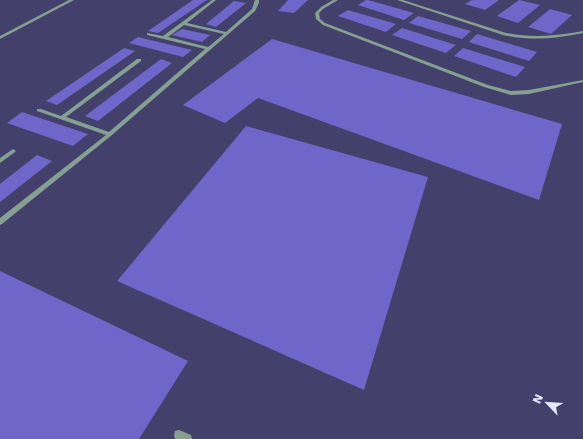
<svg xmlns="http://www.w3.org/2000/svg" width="583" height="439" font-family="'DejaVu Sans',sans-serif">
<rect width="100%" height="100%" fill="#43416c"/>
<!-- building -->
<g fill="#6e66c8">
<path d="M 193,0 L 207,0 L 158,33 L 148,31 Z"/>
<path d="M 288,0 L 308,0 L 294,13 L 278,11 Z"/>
<path d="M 366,0 L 368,0 L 414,13 L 404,20 L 358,5 Z"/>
<path d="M 472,0 L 499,0 L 485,10 L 465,4 Z"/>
<path d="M 519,0 L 540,5 L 518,23 L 497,16 Z"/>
<path d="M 234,1 L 246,3 L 216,27 L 206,24 Z"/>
<path d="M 550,9 L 572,15 L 551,34 L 528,27 Z"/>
<path d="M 348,10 L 396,24 L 386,32 L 338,16 Z"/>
<path d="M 418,16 L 471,31 L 462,39 L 409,23 Z"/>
<path d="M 402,28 L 456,45 L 446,53 L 392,35 Z"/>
<path d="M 182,29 L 210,35 L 202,42 L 172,35 Z"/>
<path d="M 477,34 L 537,52 L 529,61 L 469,42 Z"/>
<path d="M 138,37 L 192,50 L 183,57 L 129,43 Z"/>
<path d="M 272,39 L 562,124 L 539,200 L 258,98 L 225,123 L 183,105 Z"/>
<path d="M 124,48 L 135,51 L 57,105 L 46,101 Z"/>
<path d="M 463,48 L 525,67 L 516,77 L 454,56 Z"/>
<path d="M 161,59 L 172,63 L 98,121 L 85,116 Z"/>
<path d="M 22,112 L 88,134 L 73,146 L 7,123 Z"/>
<path d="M 246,126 L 428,177 L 364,390 L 117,281 Z"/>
<path d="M 37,155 L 52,161 L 0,202 L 0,184 Z"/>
<path d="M 0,271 L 188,361 L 139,439 L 0,439 Z"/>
</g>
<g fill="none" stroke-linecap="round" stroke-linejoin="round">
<!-- minor -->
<g fill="#869f93" fill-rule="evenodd">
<path d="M 69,0 L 74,0 L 0,39 L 0,36 Z"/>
<path d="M 212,0 L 216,0 L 187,23 L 226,32 L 252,9 L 255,0 L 259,0 L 259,3 L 255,11 L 112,135 L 2,224 L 0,225 L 0,218 L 106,135 L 37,111 L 37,109 L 41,109 L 61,116 L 137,59 L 141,59 L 141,61 L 66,117 L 109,132 L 205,49 L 147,35 L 147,33 L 163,36 ZM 184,25 L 224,34 L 208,47 L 168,37 Z"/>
<path d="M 333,0 L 338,0 L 323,9 L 319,13 L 320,19 L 325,23 L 488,85 L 511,91 L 529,90 L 583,80 L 583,82 L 529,94 L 511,95 L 484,87 L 323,25 L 316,19 L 315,13 L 321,7 Z"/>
<path d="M 397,0 L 403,0 L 506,33 C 532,38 557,36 583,31 L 583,33 C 556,39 531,41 503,35 Z"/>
<path d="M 13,149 L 16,151 L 15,152 L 0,163 L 0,158 Z"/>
<path d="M 179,430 L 191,435 L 192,439 L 175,439 L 174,435 L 175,431 Z"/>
</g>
</g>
<!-- north arrow -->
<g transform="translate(547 403) rotate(295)" stroke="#43416c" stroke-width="3" paint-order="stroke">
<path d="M0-3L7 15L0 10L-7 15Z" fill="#e7e8fd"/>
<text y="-6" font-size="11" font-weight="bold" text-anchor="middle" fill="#e7e8fd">N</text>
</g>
</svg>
